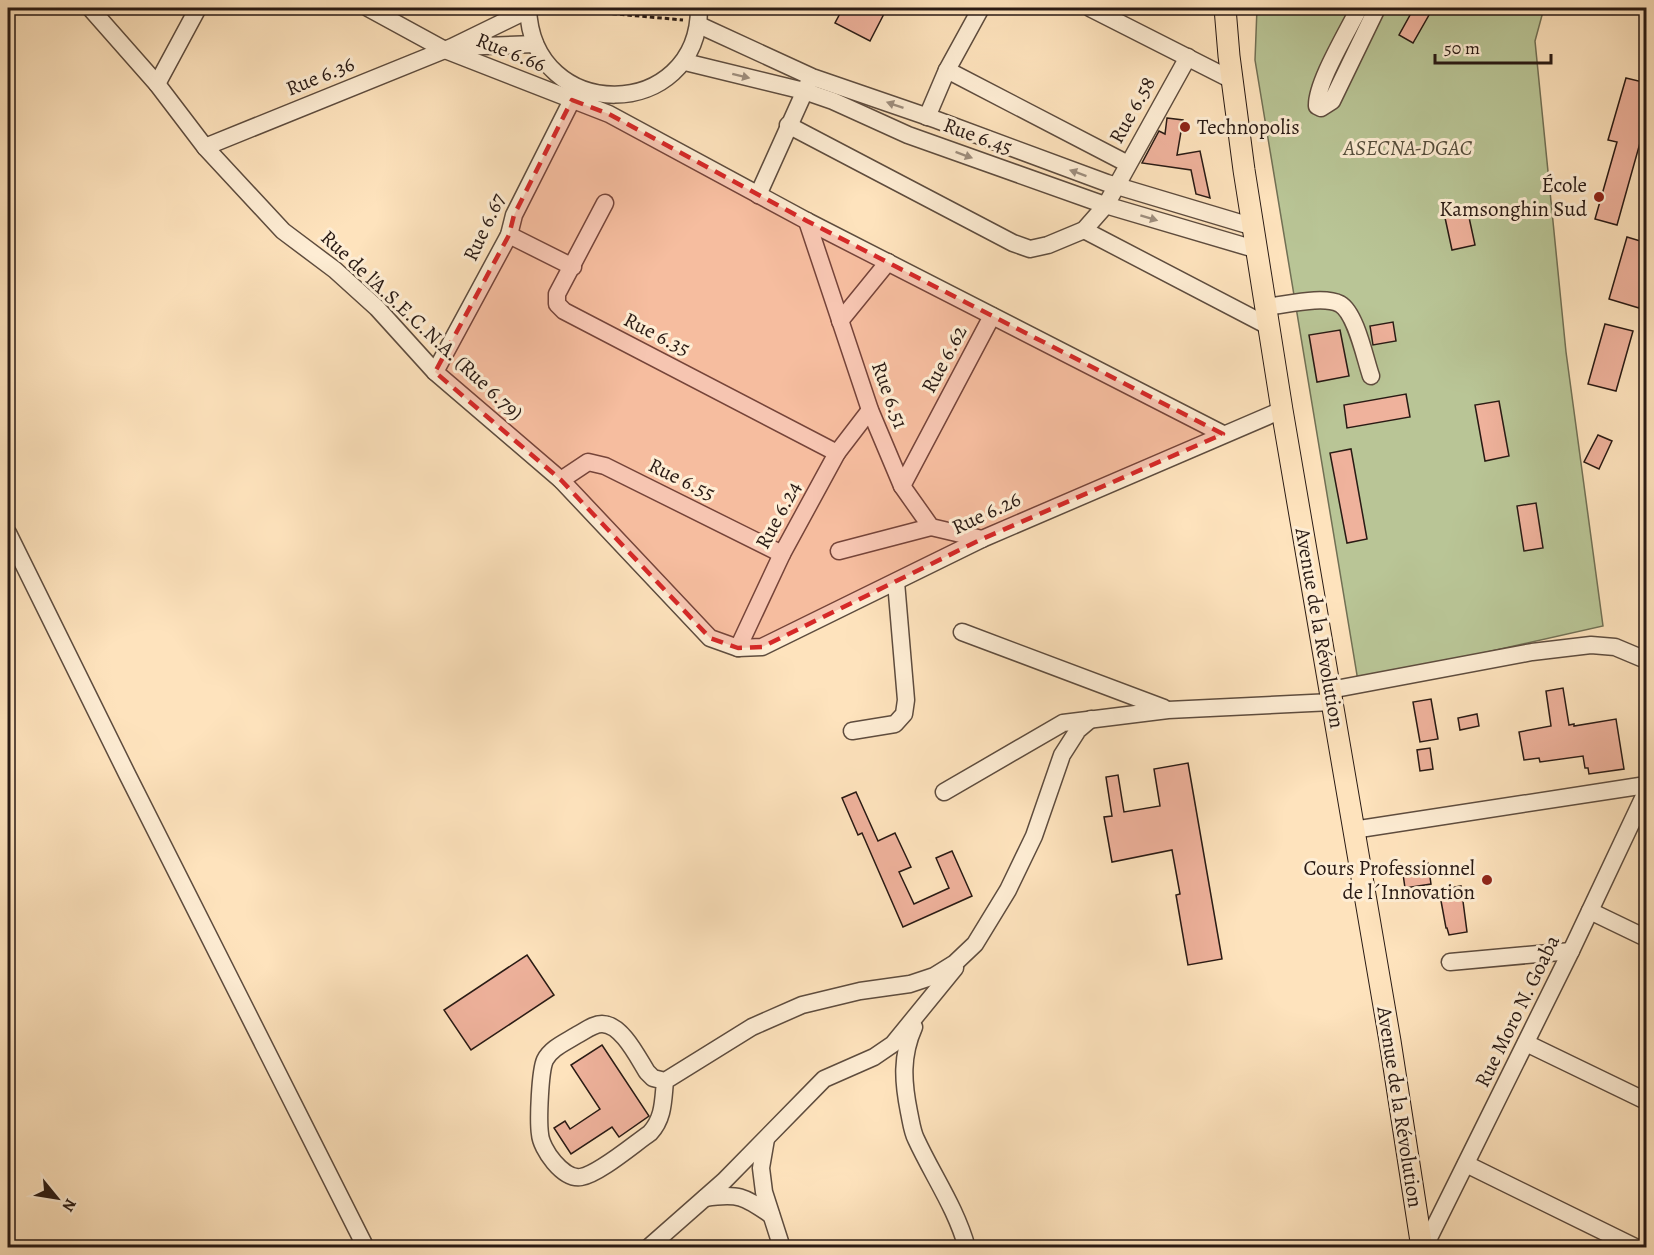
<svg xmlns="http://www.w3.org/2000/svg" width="1654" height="1255" font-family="Alegreya,serif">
<rect width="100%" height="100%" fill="#fee3bd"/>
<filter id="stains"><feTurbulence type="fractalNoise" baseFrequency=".00333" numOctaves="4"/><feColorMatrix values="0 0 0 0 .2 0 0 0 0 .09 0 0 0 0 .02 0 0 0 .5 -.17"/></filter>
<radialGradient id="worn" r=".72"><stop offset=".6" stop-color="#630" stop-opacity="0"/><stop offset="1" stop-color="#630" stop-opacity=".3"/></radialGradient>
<!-- green -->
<path fill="#b9c596" stroke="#717055" stroke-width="1.5" d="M 1257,8 L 1544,8 L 1535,41 L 1566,352 L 1603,626 L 1358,681 L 1255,60 Z"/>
<!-- building -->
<g fill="#efb29c" stroke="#291a14" stroke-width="1.5">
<path d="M 843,8 L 887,8 L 870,41 L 835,23 Z"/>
<path d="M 1414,8 L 1433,8 L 1413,43 L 1399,35 Z"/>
<path d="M 1626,78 L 1647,83 L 1647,118 L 1617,225 L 1595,219 L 1617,142 L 1608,140 Z"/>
<path d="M 1167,118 L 1183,120 L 1177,155 L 1200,151 L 1210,198 L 1196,194 L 1191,170 L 1142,163 L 1159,131 L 1165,134 Z"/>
<path d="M 1467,208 L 1475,245 L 1452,250 L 1444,213 Z"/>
<path d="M 1627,237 L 1647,243 L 1647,281 L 1639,308 L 1609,299 Z"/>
<path d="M 1393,322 L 1396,341 L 1373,345 L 1370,326 Z"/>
<path d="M 1605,324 L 1633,331 L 1616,391 L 1588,384 Z"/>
<path d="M 1340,330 L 1349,376 L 1317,382 L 1309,335 Z"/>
<path d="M 1406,394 L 1410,417 L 1347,428 L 1344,405 Z"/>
<path d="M 1499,401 L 1509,456 L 1485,461 L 1475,405 Z"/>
<path d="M 1598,435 L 1612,441 L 1599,469 L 1584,462 Z"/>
<path d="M 1351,449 L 1367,539 L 1347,543 L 1330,453 Z"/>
<path d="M 1536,503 L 1543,548 L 1524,551 L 1517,506 Z"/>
<path d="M 1563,688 L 1569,725 L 1574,724 L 1574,726 L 1616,719 L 1624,769 L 1589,774 L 1588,768 L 1585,768 L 1583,756 L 1540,762 L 1539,758 L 1524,760 L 1519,732 L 1551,726 L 1546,691 Z"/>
<path d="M 1431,699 L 1438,739 L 1420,742 L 1413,702 Z"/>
<path d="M 1477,714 L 1479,726 L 1460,730 L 1458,718 Z"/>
<path d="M 1430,748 L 1433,769 L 1420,771 L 1417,750 Z"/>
<path d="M 1188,763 L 1222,959 L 1188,965 L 1176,895 L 1180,894 L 1172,850 L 1112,862 L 1104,817 L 1112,816 L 1106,777 L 1118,775 L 1124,812 L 1160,806 L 1154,769 Z"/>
<path d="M 856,792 L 878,841 L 895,833 L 911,867 L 899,872 L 914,904 L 949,888 L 936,858 L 952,851 L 972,896 L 903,927 L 862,833 L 858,835 L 842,798 Z"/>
<path d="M 1428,863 L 1431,884 L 1405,888 L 1402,867 Z"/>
<path d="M 1461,886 L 1467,932 L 1449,935 L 1447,928 L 1446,928 L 1439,890 Z"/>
<path d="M 527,955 L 554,995 L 471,1050 L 444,1010 Z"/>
<path d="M 602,1045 L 649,1116 L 619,1137 L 612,1127 L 571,1154 L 554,1128 L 565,1121 L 570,1129 L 600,1109 L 571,1065 Z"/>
</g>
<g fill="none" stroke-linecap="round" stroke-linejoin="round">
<defs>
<g id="minor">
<path d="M 90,8 L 157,84 L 205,147 L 283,231 L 335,270 L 377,308 L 435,372 L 561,480 L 710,638 L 738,648 L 762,647 L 982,539 L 1282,410"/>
<path d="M 368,8 L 445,50 L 609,114 L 807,221 L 1223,434"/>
<path d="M 528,8 C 532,125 699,122 699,8"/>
<path d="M 1090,8 L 1232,80"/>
<path d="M 1359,8 C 1348,31 1316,83 1317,106 L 1321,108 L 1332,101 L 1377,8"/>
<path d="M 699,25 L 812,77 L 937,120 L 1107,183 L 1254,227"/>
<path d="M 459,47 L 535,44"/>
<path d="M 685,62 L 804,91 L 833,101 L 908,135 L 1102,204 L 1258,250"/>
<path d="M 947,70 L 1128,164"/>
<path d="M 157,84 L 198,8"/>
<path d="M 927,117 L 947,70 L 981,8"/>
<path d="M 788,125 L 1013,243 L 1030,249 L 1048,245 L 1084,230 L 1106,205 L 1188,57"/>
<path d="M 205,147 L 452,47 L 528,10"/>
<path d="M 758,195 L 808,84"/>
<path d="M 605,203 L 557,294 L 557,304 L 564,311 L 837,453"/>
<path d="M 807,221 L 870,410 L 902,486 L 931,527 L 982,539"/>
<path d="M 1084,230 L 1270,327"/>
<path d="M 509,235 L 573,267"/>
<path d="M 1266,307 C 1286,305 1323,295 1340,304 C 1356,313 1365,359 1371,376"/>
<path d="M 840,321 L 888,262"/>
<path d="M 435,372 L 509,235 L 514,215 L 572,100"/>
<path d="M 561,480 L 588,462 L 605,466 L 782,554"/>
<path d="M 902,486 L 992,316"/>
<path d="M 8,533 L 127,774 L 366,1248"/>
<path d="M 839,551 L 931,527"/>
<path d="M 962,632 L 1164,708"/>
<path d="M 738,648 L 782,554 L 837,453 L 870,410"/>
<path d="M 1330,690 L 1532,652 L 1591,645 L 1615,647 L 1646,660"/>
<path d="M 852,731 L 895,724 L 904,714 L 906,700 L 896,582"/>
<path d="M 944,792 L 1063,723 L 1168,710 L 1332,702"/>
<path d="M 1353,830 L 1646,785"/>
<path d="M 1590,911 L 1646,938"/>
<path d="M 1450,962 L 1571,951"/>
<path d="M 914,1027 C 901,1056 903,1082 909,1112 C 911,1121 912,1131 916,1139 C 933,1176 956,1208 967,1248"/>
<path d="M 1526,1043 L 1646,1101"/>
<path d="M 665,1081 L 653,1078 L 647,1072 C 638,1058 622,1024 602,1024 C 593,1024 585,1031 577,1035 C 566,1042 551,1048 545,1060 C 540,1071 538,1120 540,1134 C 541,1149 563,1180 581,1177 C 599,1174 634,1144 650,1133 C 664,1118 663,1100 665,1081 L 752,1027 L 802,1005 L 860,991 L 910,984 L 934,976 L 955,963 L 975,944 L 1008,890 L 1034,836 L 1062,755 L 1078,730 L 1091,719"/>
<path d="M 766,1139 L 761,1168 L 764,1192 L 782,1248"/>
<path d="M 1466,1164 L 1637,1248"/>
<path d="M 705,1198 C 738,1193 744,1196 771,1215"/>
<path d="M 648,1248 L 724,1181 L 824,1079 L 874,1057 L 893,1044 L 955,968"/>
<path d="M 1424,1248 L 1571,951 L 1646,792"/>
</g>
<path id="major" d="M 1225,8 L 1229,56 L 1244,170 L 1282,410 L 1390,1041 L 1422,1248"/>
</defs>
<!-- minor casing -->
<use href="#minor" stroke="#5e4c3e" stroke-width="19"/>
<!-- major casing -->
<use href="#major" stroke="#291a14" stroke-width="23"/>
<!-- path -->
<path stroke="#291a14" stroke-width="3" stroke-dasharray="4.5 3" stroke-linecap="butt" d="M 605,13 L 683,20"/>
<!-- minor -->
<use href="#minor" stroke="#feedd4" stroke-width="16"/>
<!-- major -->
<use href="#major" stroke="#fee3bd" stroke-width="21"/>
</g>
<!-- one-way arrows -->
<defs><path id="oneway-solid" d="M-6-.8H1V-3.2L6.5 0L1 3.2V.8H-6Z" transform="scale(1.5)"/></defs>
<g fill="#9e8e7e">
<use href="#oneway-solid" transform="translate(741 76) rotate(14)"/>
<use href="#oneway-solid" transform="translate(895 105) rotate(-161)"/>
<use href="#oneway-solid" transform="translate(964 155) rotate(20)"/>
<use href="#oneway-solid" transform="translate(1078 173) rotate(-160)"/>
<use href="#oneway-solid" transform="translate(1149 218) rotate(17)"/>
</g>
<!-- marked area -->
<path fill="#d62828" fill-opacity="0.2" stroke="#d62828" stroke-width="4.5" stroke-dasharray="12 8" stroke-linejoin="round" d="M 572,100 L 609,114 L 807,221 L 1223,434 L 982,539 L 762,647 L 738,648 L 710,638 L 561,480 L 435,372 L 509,235 L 514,215 Z"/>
<!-- markers -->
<g fill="#8f2418" stroke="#feedd4" stroke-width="2">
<circle cx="1185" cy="127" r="6"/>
<circle cx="1599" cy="197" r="6"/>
<circle cx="1487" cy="880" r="6"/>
</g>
<g text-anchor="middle" stroke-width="6" stroke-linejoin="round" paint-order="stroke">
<!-- street labels -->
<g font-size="21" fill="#291a14" stroke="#feedd4">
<text transform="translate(511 52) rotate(22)" y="7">Rue 6.66</text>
<text transform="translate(320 76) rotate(-22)" y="7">Rue 6.36</text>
<text transform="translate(1132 110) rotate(-61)" y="7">Rue 6.58</text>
<text transform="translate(978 136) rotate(20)" y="7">Rue 6.45</text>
<text transform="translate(484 227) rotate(-65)" y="7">Rue 6.67</text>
<text transform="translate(422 325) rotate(43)" y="7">Rue de l'A.S.E.C.N.A. (Rue 6.79)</text>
<text transform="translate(657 334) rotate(27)" y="7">Rue 6.35</text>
<text transform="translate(944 359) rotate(-62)" y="7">Rue 6.62</text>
<text transform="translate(890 395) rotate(70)" y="7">Rue 6.51</text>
<text transform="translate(682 479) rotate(26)" y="7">Rue 6.55</text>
<text transform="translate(986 513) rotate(-25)" y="7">Rue 6.26</text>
<text transform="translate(778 515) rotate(-62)" y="7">Rue 6.24</text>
<text transform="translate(1320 628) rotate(80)" y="7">Avenue de la Révolution</text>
<text transform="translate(1517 1011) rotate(-64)" y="7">Rue Moro N. Goaba</text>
<text transform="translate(1400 1107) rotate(81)" y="7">Avenue de la Révolution</text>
</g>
<!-- poi labels -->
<g font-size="21" fill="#291a14" stroke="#feedd4" text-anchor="end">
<text x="1197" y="134" text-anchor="start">Technopolis</text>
<text x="1587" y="192">École<tspan x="1587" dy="24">Kamsonghin Sud</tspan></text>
<text x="1475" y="875">Cours Professionnel<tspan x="1475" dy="24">de l´Innovation</tspan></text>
</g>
<!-- park labels -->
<g font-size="21" font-style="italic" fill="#544d3b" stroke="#feedd4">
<text x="1408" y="155">ASECNA-DGAC</text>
</g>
</g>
<!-- margin -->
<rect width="1654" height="1255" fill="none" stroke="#fee3bd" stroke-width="30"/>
<rect x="9" y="9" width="1636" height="1237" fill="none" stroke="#291a14" stroke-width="3"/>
<rect x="15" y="15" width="1624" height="1225" fill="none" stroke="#291a14" stroke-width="1.5"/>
<!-- north arrow -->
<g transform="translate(57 1198) rotate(120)" stroke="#feedd4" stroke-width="4.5" paint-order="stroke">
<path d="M0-4.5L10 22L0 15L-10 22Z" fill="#291a14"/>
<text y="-9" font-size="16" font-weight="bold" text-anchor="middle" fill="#291a14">N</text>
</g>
<!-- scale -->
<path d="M1435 54v9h116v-9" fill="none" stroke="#291a14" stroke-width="3"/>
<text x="1444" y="54" font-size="18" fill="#291a14" stroke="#feedd4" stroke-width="4.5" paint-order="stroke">50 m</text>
<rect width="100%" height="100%" filter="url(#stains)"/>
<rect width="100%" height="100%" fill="url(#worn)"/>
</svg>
